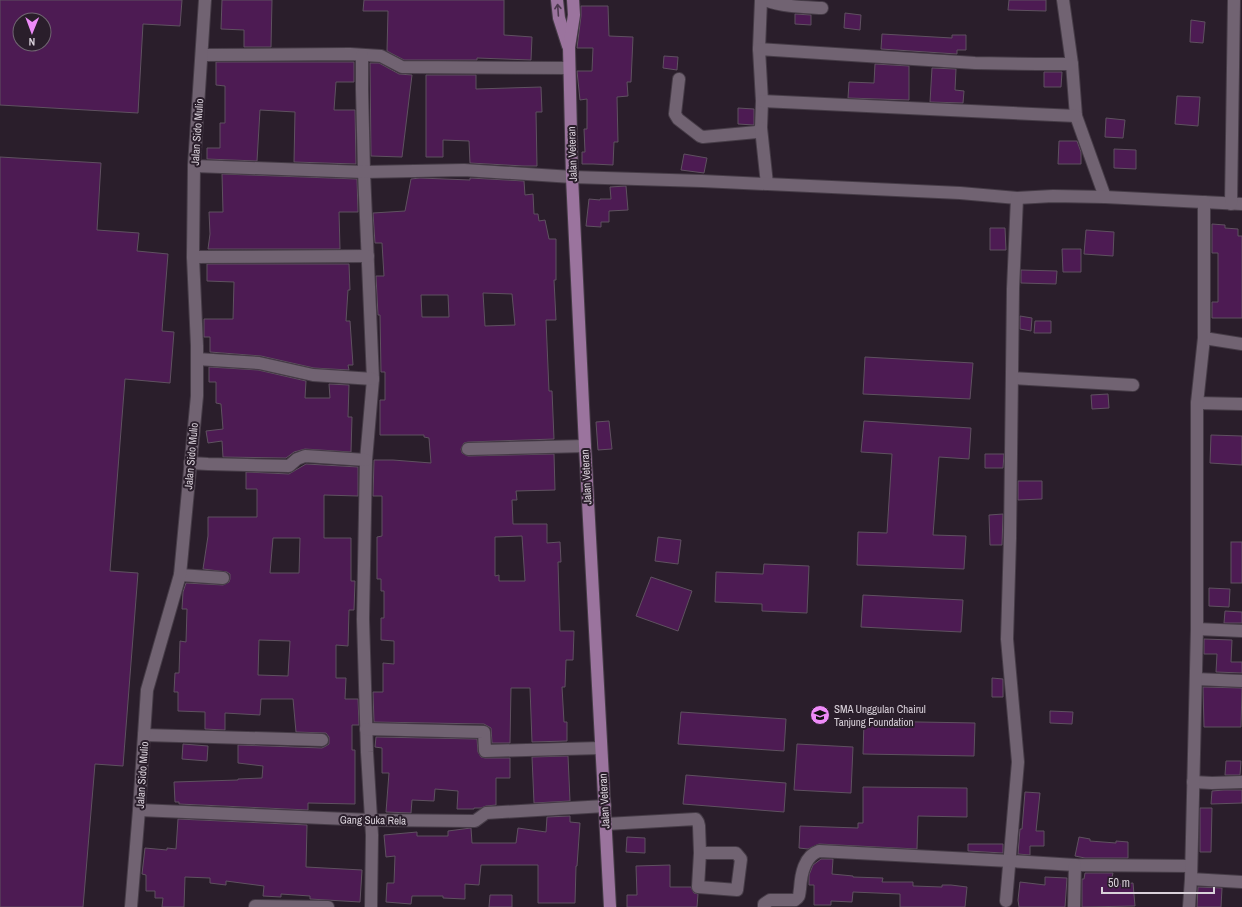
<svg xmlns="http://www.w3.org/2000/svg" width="1242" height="907" font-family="'Archivo Narrow',sans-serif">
<rect width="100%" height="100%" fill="#2a1e2b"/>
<!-- building -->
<g fill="#4d1b53" stroke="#5f5160" fill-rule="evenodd">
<path d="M 0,0 L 182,0 L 180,26 L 143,24 L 138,113 L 0,105 ZM 20,20 L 44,20 L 44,44 L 20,44 Z"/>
<path d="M 222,0 L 272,0 L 271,47 L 244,47 L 244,30 L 221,29 Z"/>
<path d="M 364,0 L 504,0 L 504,35 L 532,37 L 531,60 L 477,58 L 477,60 L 404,60 L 387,51 L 388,11 L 363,11 Z"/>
<path d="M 1009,0 L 1046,0 L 1046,11 L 1008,10 Z"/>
<path d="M 581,6 L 608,6 L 609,36 L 633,37 L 631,82 L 627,82 L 628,96 L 617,97 L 618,142 L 614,142 L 613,165 L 593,164 L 582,164 L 582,152 L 585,152 L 584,129 L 587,129 L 587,99 L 580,100 L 577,71 L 592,71 L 593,48 L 577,48 L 581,16 Z"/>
<path d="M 845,13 L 861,15 L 860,30 L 844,28 Z"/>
<path d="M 795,14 L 811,15 L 811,25 L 795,24 Z"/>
<path d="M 1191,20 L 1205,22 L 1203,43 L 1190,42 Z"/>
<path d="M 882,34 L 952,38 L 952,35 L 966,35 L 966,50 L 957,50 L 957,54 L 881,49 Z"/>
<path d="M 664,56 L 678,57 L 677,70 L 663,68 Z"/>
<path d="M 216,62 L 354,62 L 354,82 L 336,82 L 334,110 L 355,110 L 356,164 L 294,162 L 295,112 L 260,110 L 257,161 L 207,159 L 207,148 L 220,148 L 220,123 L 225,123 L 225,86 L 216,85 Z"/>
<path d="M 370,63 L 379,63 L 399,74 L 412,75 L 402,157 L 371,156 Z"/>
<path d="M 875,64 L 909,66 L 909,100 L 848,98 L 849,82 L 874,83 Z"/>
<path d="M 932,68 L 956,69 L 955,90 L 964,91 L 963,103 L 930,102 Z"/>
<path d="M 1044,72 L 1062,72 L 1061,87 L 1044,87 Z"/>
<path d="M 426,75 L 476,75 L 476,89 L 541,87 L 542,112 L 536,112 L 537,166 L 524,166 L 470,163 L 469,141 L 443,140 L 443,157 L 426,157 Z"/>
<path d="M 1177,96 L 1200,97 L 1198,126 L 1175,124 Z"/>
<path d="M 738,108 L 754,109 L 754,125 L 738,124 Z"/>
<path d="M 1106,118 L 1125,120 L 1123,138 L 1105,137 Z"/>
<path d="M 1059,141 L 1077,141 L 1081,152 L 1081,164 L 1058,164 Z"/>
<path d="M 1114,149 L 1136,150 L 1136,169 L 1114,168 Z"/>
<path d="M 684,154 L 707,158 L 704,173 L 681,170 Z"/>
<path d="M 0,157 L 101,163 L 97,230 L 139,233 L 137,251 L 168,254 L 162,331 L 174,332 L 170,383 L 125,379 L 110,571 L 138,573 L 123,766 L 95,764 L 83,907 L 0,907 Z"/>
<path d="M 222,174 L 357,179 L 358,212 L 339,212 L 340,249 L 208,249 L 210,234 L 209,212 L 223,212 Z"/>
<path d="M 420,178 L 470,180 L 470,178 L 524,181 L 525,195 L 533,194 L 534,214 L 538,214 L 539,221 L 545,220 L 549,239 L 556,239 L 556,280 L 554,280 L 556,320 L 546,320 L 549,391 L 552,391 L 554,439 L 468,442 L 464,443 L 461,449 L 462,453 L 468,456 L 554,454 L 555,490 L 516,491 L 517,500 L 512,500 L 513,524 L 547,524 L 547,543 L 560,542 L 561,562 L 558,562 L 560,631 L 574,631 L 573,660 L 566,660 L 565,687 L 562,687 L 564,722 L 567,722 L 567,741 L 532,742 L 530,688 L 511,688 L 510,743 L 492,743 L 491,728 L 484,724 L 374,722 L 373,692 L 383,692 L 383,663 L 394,664 L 394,641 L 381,640 L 381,618 L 384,618 L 384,591 L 381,591 L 381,579 L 377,579 L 377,537 L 382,536 L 382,496 L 373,496 L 374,460 L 393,460 L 431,463 L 429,438 L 424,437 L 424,435 L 380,435 L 380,400 L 385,400 L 385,372 L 381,372 L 380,315 L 378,315 L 376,276 L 384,276 L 382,243 L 375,243 L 373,213 L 405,211 L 411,179 ZM 483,293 L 512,294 L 515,325 L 485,326 ZM 421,295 L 448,295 L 449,317 L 422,317 ZM 522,536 L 525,581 L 499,581 L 499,575 L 495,576 L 495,537 Z"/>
<path d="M 626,186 L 628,210 L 609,211 L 609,222 L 601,222 L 601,227 L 586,226 L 589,199 L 600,200 L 600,199 L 611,199 L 610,187 Z"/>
<path d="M 1212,224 L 1225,225 L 1225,228 L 1238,229 L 1238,236 L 1242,236 L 1242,318 L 1212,318 L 1212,302 L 1218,302 L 1218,253 L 1212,253 Z"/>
<path d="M 990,228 L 1005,228 L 1006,250 L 990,250 Z"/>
<path d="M 1086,230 L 1114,232 L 1113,256 L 1084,254 Z"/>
<path d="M 1062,249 L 1081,249 L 1081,272 L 1063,272 Z"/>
<path d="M 207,264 L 349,264 L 350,290 L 348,290 L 346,321 L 350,321 L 353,365 L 348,365 L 349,370 L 314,368 L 261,356 L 210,352 L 210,337 L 204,337 L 204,319 L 233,319 L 234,282 L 207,281 Z"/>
<path d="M 1021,270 L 1057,271 L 1056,284 L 1021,283 Z"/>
<path d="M 1020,316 L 1032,318 L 1031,331 L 1020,329 Z"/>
<path d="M 1035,321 L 1051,321 L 1051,333 L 1034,333 Z"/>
<path d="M 865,357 L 973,363 L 970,399 L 863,394 Z"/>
<path d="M 209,367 L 258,370 L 306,381 L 305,398 L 330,398 L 329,384 L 349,385 L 348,417 L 352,417 L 351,452 L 305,449 L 294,452 L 286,458 L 223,457 L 222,441 L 208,443 L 206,431 L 223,429 L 221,404 L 216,403 L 216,382 L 209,382 Z"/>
<path d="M 1108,394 L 1109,408 L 1092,409 L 1091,395 Z"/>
<path d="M 609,421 L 612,449 L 598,450 L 596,422 Z"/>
<path d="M 864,421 L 971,428 L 969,459 L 939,457 L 933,535 L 966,536 L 964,569 L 857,565 L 858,532 L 887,533 L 892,454 L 861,452 Z"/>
<path d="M 1211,435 L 1242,436 L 1242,465 L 1210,463 Z"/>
<path d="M 985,454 L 1004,454 L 1003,468 L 985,468 Z"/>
<path d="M 306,464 L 358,467 L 358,496 L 324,495 L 324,538 L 351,538 L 351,581 L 355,581 L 354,610 L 349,610 L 348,646 L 336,645 L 336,678 L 346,678 L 345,699 L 358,699 L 359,725 L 352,725 L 352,750 L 355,750 L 355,804 L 308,803 L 308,810 L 179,804 L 179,802 L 175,802 L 174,782 L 238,780 L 238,779 L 262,778 L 263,766 L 238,763 L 238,745 L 322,748 L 326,746 L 329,744 L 329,737 L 326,733 L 296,732 L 293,699 L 261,699 L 260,715 L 225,713 L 225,730 L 205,729 L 205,712 L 178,711 L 178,692 L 174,692 L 175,673 L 179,673 L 180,641 L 186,642 L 187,609 L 182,609 L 183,592 L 186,583 L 223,585 L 229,582 L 230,579 L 230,574 L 227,572 L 203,569 L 208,536 L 208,517 L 257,517 L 257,489 L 246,489 L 246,472 L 289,474 ZM 273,538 L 300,538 L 299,573 L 270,573 ZM 259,640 L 290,641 L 288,676 L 258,675 Z"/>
<path d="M 1018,481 L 1042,481 L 1042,499 L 1018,500 Z"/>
<path d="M 1003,514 L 1002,545 L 990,545 L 989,515 Z"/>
<path d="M 658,537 L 681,540 L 678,564 L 655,561 Z"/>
<rect x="1231" y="542" width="11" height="41"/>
<path d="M 764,564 L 809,566 L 807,613 L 762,611 L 762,604 L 715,602 L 716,572 L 763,574 Z"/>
<path d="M 651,577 L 692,591 L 678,631 L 636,616 Z"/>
<path d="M 1209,588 L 1230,589 L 1229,607 L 1209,606 Z"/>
<path d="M 863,595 L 963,600 L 961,632 L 861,627 Z"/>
<path d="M 1225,611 L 1242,612 L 1242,623 L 1224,623 Z"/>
<path d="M 1204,639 L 1232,640 L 1231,662 L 1242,662 L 1242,673 L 1216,672 L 1217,654 L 1204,654 Z"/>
<path d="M 992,678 L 1003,679 L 1003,697 L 992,697 Z"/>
<path d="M 1203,687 L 1242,688 L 1241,727 L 1204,727 Z"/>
<path d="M 1050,711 L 1073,712 L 1072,724 L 1050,723 Z"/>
<path d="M 681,712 L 786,719 L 784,751 L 678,744 Z"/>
<path d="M 864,721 L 975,723 L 974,756 L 863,754 Z"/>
<path d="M 376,737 L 477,739 L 478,752 L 481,757 L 485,758 L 510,758 L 510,778 L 496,778 L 496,805 L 486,806 L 481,808 L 474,808 L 474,809 L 457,809 L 458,791 L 435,789 L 434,801 L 412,800 L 411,813 L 386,812 L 389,773 L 382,773 L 382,748 L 375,747 Z"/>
<path d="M 183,744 L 208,746 L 207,761 L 182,759 Z"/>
<path d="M 797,744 L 853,747 L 851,793 L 794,790 Z"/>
<path d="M 568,756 L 570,801 L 534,803 L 532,757 Z"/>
<path d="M 1226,761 L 1241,761 L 1240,775 L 1225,775 Z"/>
<path d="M 686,775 L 786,783 L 784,812 L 683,804 Z"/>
<path d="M 863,787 L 967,788 L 967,817 L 918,816 L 917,849 L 819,844 L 808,849 L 799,848 L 800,826 L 858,828 L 858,823 L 863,823 Z"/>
<path d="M 1224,790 L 1242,790 L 1242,803 L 1211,804 L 1212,791 Z"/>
<path d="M 1025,792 L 1040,793 L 1036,831 L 1044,831 L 1044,846 L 1030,846 L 1030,855 L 1018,854 L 1020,829 L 1022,829 Z"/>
<path d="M 1200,808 L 1212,808 L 1211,852 L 1200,852 Z"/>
<path d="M 570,816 L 570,822 L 580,823 L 577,866 L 576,866 L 575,903 L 538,903 L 538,865 L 481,865 L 479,885 L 465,884 L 465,899 L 443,898 L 443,896 L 412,896 L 411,904 L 386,902 L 387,883 L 394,883 L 395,856 L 386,857 L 384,835 L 417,832 L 417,836 L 448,836 L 448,831 L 471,828 L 472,843 L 516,843 L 518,828 L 546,832 L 547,817 Z"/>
<path d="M 178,819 L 307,825 L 306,867 L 362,870 L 360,902 L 310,899 L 310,896 L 281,894 L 281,897 L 263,896 L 264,886 L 226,881 L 226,885 L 210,883 L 210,878 L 185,877 L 184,907 L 162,907 L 163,898 L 155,898 L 155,891 L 146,891 L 146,875 L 142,874 L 145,848 L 167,850 L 167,848 L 176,849 Z"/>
<path d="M 627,837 L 645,838 L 645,853 L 626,852 Z"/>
<path d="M 1079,837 L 1090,839 L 1090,841 L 1116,843 L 1116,841 L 1128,842 L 1128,858 L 1085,858 L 1075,856 Z"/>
<path d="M 968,844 L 1003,844 L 1003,853 L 968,851 Z"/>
<path d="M 821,859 L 833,859 L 832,874 L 853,876 L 853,877 L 883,878 L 882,882 L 913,882 L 913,886 L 942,887 L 942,885 L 951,885 L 967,887 L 965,907 L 900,907 L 900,894 L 853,892 L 852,902 L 831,901 L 831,905 L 814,905 L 814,885 L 809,885 L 809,875 L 813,865 Z"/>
<path d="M 670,865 L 670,887 L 691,887 L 694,893 L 698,894 L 697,907 L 627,907 L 627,895 L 637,895 L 636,866 Z"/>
<path d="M 1085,873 L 1113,873 L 1110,885 L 1133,883 L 1135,906 L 1082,907 L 1082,879 L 1084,879 Z"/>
<path d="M 1045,877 L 1067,878 L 1065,907 L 1019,907 L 1018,900 L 1020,882 L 1045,885 Z"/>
<path d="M 1198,887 L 1222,888 L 1221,907 L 1197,907 Z"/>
<path d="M 490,895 L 512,895 L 512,907 L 489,907 Z"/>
</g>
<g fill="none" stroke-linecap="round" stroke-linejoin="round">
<defs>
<g id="minor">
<path d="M 765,0 C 784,7 802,7 822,8"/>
<path d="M 1063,0 L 1072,64 L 1076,116 L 1105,197"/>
<path d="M 759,49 L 761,0"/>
<path d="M 202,55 L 350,54 L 381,56 L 402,67 L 569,68"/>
<path d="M 362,55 L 362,89 L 364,172 L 373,379 L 366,460 L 363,619 L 367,752 L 372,835 L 371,907"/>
<path d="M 679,79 L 675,114 L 678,119 L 700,136 L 703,137 L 757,132 L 761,128 L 762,101 L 759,49 L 975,63 L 1037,64 L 1072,64"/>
<path d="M 762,101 L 1076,116"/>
<path d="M 761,128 L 767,184"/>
<path d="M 194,166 L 364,172 L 464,170 L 572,177 L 702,181 L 960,193 L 1017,198 L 1053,196 L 1105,197 L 1242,204"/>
<path d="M 1231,204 L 1234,0"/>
<path d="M 193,257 L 368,256"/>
<path d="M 1204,338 L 1242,344"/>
<path d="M 197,359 L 259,363 L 313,375 L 373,379"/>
<path d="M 1012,378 L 1133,385"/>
<path d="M 1197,403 L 1242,404"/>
<path d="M 468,449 L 585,446"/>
<path d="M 190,463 L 208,464 L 289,466 L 297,459 L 305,456 L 366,460"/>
<path d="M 180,575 L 223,578"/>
<path d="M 1197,629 L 1242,631"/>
<path d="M 1196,679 L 1242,681"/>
<path d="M 366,729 L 484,732 L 485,751 L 601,748"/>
<path d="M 144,735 L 322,740"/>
<path d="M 1193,782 L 1212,783 L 1242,782"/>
<path d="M 139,810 L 371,820 L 475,821 L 486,813 L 605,806"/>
<path d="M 606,824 L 696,819 L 698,822 L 699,826 L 700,853 L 698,887 L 737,890 L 741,859 L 736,853 L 700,853"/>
<path d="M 1191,879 L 1242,882"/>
<path d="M 1006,901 L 1018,762 L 1007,639 L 1010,538 L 1013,289 L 1017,198"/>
<path d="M 255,906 L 328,907"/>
<path d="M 131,907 L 139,810 L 147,690 L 180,575 L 197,396 L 197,346 L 193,257 L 194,166 L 205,0"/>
<path d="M 764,907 L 764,904 L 770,900 L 795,900 C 800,897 799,895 800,889 C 801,874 804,856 819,851 L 1010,861 L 1075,865 L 1191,866"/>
<path d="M 1074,907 L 1075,865"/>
<path d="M 1189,907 L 1191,879 L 1197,629 L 1197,403 L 1204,338 L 1204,202"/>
</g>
<g id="major">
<path d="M 557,0 L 559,18 L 568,46"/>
<path d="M 573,0 L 574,15 L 569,47 L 572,177 L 585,446 L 610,907"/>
</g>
</defs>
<!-- minor casing -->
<use href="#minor" stroke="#463c47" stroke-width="14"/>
<!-- major casing -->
<use href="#major" stroke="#463c47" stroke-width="14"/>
<!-- minor -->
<use href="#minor" stroke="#716372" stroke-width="12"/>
<!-- major -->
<use href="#major" stroke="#9b749e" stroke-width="12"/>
</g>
<!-- one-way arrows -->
<defs><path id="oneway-shaft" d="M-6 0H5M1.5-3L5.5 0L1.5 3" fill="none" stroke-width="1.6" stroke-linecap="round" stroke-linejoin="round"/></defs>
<use stroke="#4c384e" href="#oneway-shaft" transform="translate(558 10) rotate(-94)"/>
<!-- icons -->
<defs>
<symbol id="school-disc" viewBox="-11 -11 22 22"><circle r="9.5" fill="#ee8bf8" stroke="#2a1e2b"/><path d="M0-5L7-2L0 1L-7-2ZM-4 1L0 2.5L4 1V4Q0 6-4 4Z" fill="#111"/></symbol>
</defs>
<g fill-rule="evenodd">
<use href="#school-disc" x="809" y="704" width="22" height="22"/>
</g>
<g text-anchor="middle" stroke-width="4" stroke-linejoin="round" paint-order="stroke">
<!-- street labels -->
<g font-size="11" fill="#d9d1da" stroke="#2a1e2b">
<text transform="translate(197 132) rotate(-86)" y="4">Jalan Sido Mulio</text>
<text transform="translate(572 154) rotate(-92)" y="4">Jalan Veteran</text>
<text transform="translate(191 456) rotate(-85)" y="4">Jalan Sido Mulio</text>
<text transform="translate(586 477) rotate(-93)" y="4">Jalan Veteran</text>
<text transform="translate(142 775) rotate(-86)" y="4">Jalan Sido Mulio</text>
<text transform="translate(604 801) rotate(-93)" y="4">Jalan Veteran</text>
<text transform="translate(373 820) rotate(1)" y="4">Gang Suka Rela</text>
</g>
<!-- poi labels -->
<g font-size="11" fill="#d9d1da" stroke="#2a1e2b" text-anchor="start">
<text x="834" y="713">SMA Unggulan Chairul<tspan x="834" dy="13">Tanjung Foundation</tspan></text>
</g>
</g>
<!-- north arrow -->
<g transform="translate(32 32) rotate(181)"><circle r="19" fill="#2a1e2b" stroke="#706671"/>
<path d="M0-3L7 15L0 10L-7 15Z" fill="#ee8bf8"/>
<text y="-6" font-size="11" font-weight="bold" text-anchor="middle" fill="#d9d1da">N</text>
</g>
<!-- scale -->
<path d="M1102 887v6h112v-6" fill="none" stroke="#d9d1da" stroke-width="2"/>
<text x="1108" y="887" font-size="12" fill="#d9d1da" stroke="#2a1e2b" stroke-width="3" paint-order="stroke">50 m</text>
</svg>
